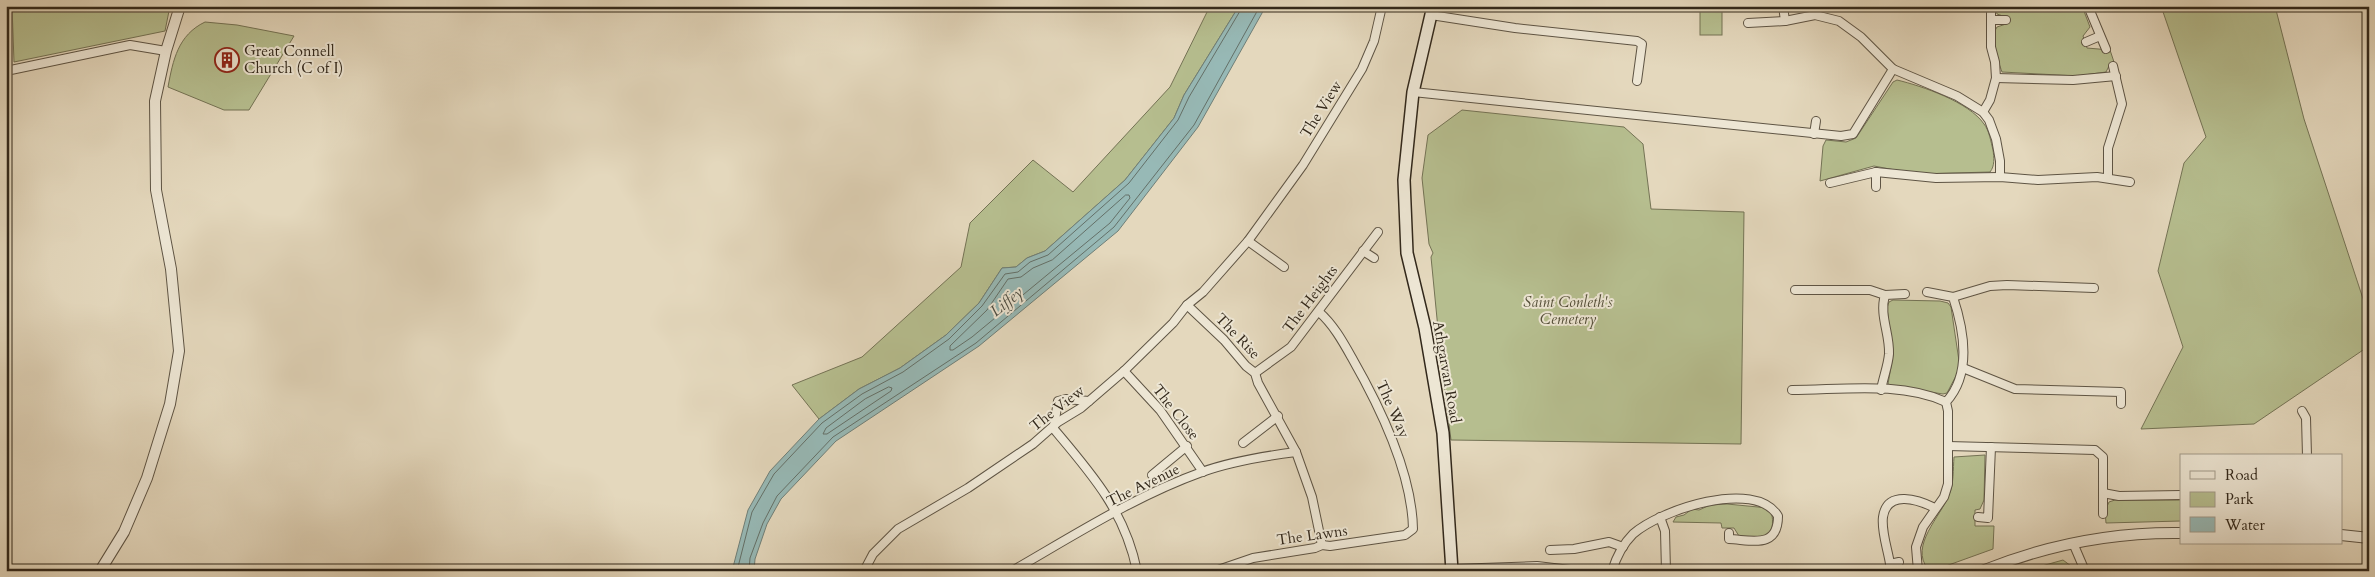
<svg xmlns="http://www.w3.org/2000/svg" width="2375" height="577" font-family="Cardo,serif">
<rect width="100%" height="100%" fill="#e4d8bd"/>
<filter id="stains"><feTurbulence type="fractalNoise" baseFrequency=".004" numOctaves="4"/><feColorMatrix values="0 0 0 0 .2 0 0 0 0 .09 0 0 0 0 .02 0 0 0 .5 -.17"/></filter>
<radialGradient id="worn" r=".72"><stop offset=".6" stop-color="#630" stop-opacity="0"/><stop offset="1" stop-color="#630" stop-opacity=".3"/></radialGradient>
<!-- green -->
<g fill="#b6be8f" stroke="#747355">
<path d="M 12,6 L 170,6 L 165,31 L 14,62 Z"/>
<path d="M 1210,6 L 1239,6 L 1184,95 L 1174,118 L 1125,180 L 1045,251 L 1027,258 L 1016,267 L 1002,268 L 979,303 L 946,335 L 900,368 L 859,389 L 819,419 L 792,385 L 862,357 L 961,267 L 970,223 L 1033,160 L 1073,192 L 1170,87 Z"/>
<rect x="1700" y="6" width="22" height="29"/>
<path d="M 1995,6 L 2082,6 L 2090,27 L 2083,36 L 2087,48 L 2110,50 L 2114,62 L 2110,64 L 2106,72 L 2077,76 L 2002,72 C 1998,60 1989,39 1997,27 L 2006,24 L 2006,17 L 1997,14 Z"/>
<path d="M 2161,6 L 2275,6 L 2304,119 L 2369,317 L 2369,346 L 2254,424 L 2141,429 L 2183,347 L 2158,271 L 2184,163 L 2206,137 Z"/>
<path d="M 205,22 L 237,25 L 294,36 L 249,110 L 224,110 L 168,87 C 173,60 178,35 205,22 Z"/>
<path d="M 1897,80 C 1922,86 1969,102 1984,124 C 1989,130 1991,142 1993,150 C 1994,157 1995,166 1990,172 L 1916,174 L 1874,166 L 1820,181 L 1823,146 L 1826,140 L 1846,142 L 1856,138 L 1893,82 Z"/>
<path d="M 1462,110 L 1624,127 L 1643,144 L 1651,209 L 1744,212 L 1741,444 L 1451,440 L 1441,360 L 1445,355 L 1439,339 L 1431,257 L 1433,253 L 1429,244 L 1422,178 L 1428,135 Z"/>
<path d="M 1893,300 L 1940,301 L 1948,303 L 1951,307 L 1959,361 L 1958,372 L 1947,393 L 1943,394 L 1892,386 L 1888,384 L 1893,355 L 1887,308 L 1889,302 Z"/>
<path d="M 1985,455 L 1984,500 L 1980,509 L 1975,510 L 1975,526 L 1994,526 L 1993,549 L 1932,571 L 1928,569 C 1909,546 1941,516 1949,495 C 1954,484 1953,469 1954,457 Z"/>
<path d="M 2115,500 L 2181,500 L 2181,521 L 2106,523 L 2105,511 L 2109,502 Z"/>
<path d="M 1727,504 L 1758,507 L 1765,508 L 1772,515 C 1776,542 1757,538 1739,536 L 1734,528 L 1722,528 L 1721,523 L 1673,522 L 1676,517 L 1684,515 L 1692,509 L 1699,510 L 1710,505 Z"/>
<path d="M 2063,560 L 2071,566 L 2072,571 L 2024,571 Z"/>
</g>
<!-- water -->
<path fill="#97b9b6" stroke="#6f7f78" d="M 1239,6 L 1266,6 L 1198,127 L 1118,231 L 979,346 L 836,441 L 781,499 L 767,524 L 755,559 L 754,571 L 732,571 L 748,510 L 770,471 L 819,419 L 859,389 L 900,368 L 946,335 L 979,303 L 1002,268 L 1016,267 L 1027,258 L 1045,251 L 1125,180 L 1174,118 L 1184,95 Z"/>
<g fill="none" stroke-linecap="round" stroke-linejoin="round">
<!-- shore -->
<g stroke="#647068" stroke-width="1">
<path d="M 1126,195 L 1129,195 L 1130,198 L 1110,223 L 972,337 L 953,350 L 950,350 L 950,346 L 987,310 L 1008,279 L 1021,277 L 1033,268 L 1052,260 Z"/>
<path d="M 889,387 L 892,388 L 891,391 L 827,434 L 823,434 L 826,428 L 865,399 Z"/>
<path d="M 737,571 L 752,512 L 774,474 L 822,423 L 862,394 L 903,372 L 949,339 L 982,306 L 1005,274 L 1018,272 L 1030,262 L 1048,255 L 1129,183 L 1178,120 L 1189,97 L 1243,6"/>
<path d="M 749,571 L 750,558 L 763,523 L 777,496 L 833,437 L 976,343 L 1114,227 L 1194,125 L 1260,6"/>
</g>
<defs>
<g id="minor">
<path d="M 1783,6 L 1785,21"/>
<path d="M 2088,6 L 2106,49"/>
<path d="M 1431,15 L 1515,28 L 1637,41 L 1642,44 L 1637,81"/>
<path d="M 1992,20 L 2006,20"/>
<path d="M 1748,23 L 1785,21 L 1815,15 L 1839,21 L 1861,37 L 1893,69 L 1957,96 L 1983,112 L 1989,120 L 1996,139 L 2000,161 L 2000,177"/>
<path d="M 2086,42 L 2100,36"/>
<path d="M 6,71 L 130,45 L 166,51"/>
<path d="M 1996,78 L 2073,80 L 2116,76"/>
<path d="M 1413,92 L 1841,136 L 1853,134 L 1893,69"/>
<path d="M 1983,112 L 1990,100 L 1996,78 L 1995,62 L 1991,47 L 1991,6"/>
<path d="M 1814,134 L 1816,121"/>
<path d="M 1876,172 L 1876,187"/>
<path d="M 2108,178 L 2108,148 L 2122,104 L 2113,66"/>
<path d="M 1830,183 L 1876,172 L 1936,178 L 2000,177 L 2038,180 L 2097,177 L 2130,182"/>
<path d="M 1248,241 L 1284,267"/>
<path d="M 1363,251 L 1374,258"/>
<path d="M 1795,290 L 1870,290 L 1885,295 L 1905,294"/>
<path d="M 1953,297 L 1990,286 L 2007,285 L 2094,288"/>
<path d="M 1187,305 L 1224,340 L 1246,366 L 1255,373 L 1258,383 L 1296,452 L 1312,497 L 1322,545"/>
<path d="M 1963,368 L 2015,389 L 2121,392 L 2121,404"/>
<path d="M 1124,371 L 1160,410 L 1203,472"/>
<path d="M 1255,373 L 1291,347 L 1378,232"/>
<path d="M 1792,390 C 1841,390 1900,381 1946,402"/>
<path d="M 1881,390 C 1883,378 1888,366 1889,354 C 1890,334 1879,315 1885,295"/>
<path d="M 2302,411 L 2306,418 L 2307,456"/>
<path d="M 1054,426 L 1058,401 L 1066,399 L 1089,401"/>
<path d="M 1053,428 C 1091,473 1125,511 1137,571"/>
<path d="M 1243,443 L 1278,416"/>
<path d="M 1948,446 L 2095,450 L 2103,457 L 2103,514"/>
<path d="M 1152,475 L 1187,446"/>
<path d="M 2103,493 L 2119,496 L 2181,495"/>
<path d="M 1660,517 L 1665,531 L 1666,571"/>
<path d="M 1978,517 L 1988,518 L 1991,447"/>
<path d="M 2073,543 L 2085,571"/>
<path d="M 1550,550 L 1574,549 L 1609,542 L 1623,547"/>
<path d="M 1899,562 L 1890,564 C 1888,550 1881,531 1883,517 C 1887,489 1919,500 1935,508"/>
<path d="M 864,571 L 873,554 L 898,529 L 968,488 L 1033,444 L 1058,422 L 1081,408 L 1124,371 L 1173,323 L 1187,305 L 1203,292 L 1248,241 L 1303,165 L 1362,69 L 1374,41 L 1382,6"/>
<path d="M 1012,571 C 1073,536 1135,496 1202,472 C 1232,461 1265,456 1296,452"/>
<path d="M 1215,571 L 1253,558 L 1315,548 L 1322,545 L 1330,546 L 1405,535 L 1413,529 C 1412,472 1380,407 1352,358 C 1343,342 1333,324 1319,312"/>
<path d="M 1612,571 C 1616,558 1624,543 1633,534 C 1660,510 1755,478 1778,516 C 1778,549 1752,540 1729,539 L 1729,533"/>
<path d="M 1918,571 L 1916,547 L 1923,527 L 1944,497 L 1948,484 L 1948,411 L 1946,402 C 1972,374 1964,330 1953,297 L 1927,292"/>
</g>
<g id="tertiary">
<path d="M 2341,535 L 2369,538"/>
<path d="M 1452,570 L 1537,567 L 1570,571"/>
<path d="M 100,571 L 124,532 L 147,478 L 170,404 L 179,351 L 171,269 L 156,190 L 155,101 L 166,51 L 180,6"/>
<path d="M 1982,571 C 2046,545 2113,532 2181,533"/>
</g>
<path id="secondary" d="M 1433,6 L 1413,92 L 1404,180 L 1407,253 L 1425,328 L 1443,433 L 1452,571"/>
</defs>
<!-- minor casing -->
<use href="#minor" stroke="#5e5444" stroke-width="10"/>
<!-- tertiary casing -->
<use href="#tertiary" stroke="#5e5444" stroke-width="12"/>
<!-- secondary casing -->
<use href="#secondary" stroke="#32281b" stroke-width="14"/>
<!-- minor -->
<use href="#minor" stroke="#ede6d4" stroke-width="8"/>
<!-- tertiary -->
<use href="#tertiary" stroke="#ede6d4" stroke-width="10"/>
<!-- secondary -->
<use href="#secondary" stroke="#ede6d4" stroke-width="11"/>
</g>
<!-- icons -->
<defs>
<symbol id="building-ring" viewBox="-11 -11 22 22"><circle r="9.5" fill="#ede6d4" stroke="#8f2418" stroke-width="1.5"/><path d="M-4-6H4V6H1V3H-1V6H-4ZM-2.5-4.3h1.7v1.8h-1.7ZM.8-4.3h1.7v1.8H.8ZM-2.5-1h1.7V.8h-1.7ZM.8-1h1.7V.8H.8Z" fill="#8f2418"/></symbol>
</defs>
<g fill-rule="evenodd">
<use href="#building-ring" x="213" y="46" width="28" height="28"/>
</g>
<g text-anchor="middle" stroke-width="4" stroke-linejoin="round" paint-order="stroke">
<!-- poi labels -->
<g font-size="15" fill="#32281b" stroke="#ede6d4" text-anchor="start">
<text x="244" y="56">Great Connell<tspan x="244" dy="17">Church (C of I)</tspan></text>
</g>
<!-- street labels -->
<g font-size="15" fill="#32281b" stroke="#ede6d4">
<text transform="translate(1321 109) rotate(-58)" y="5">The View</text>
<text transform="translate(1310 299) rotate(-53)" y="5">The Heights</text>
<text transform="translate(1238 336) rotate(46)" y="5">The Rise</text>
<text transform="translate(1447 372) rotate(80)" y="5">Athgarvan Road</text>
<text transform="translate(1057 408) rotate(-38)" y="5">The View</text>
<text transform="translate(1393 409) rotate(66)" y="5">The Way</text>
<text transform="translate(1176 412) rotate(52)" y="5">The Close</text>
<text transform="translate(1143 485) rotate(-26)" y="5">The Avenue</text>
<text transform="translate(1312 535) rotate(-8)" y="5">The Lawns</text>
</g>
<!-- park labels -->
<g font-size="15" font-style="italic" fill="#534e38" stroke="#ede6d4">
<text x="1568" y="307">Saint Conleth's<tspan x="1568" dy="17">Cemetery</tspan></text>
</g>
<!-- water labels -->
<g font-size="16" font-style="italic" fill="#4b4c42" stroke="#ede6d4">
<text transform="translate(1006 301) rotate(-39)" y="6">Liffey</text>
</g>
</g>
<!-- margin -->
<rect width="2375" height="577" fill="none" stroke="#e4d8bd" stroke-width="25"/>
<rect x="8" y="8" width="2360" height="562" fill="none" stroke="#32281b" stroke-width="2.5"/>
<rect x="12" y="12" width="2350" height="552" fill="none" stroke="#32281b"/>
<!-- legend -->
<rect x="2180" y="454" width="162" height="90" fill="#ede6d4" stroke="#a29a8a"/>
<rect x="2190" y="471" width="25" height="8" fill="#ede6d4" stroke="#a29a8a"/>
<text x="2225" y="480" font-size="15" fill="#32281b">Road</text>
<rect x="2190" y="492" width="25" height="15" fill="#b6be8f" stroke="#a29a8a"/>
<text x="2225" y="504" font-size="15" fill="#32281b">Park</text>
<rect x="2190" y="517" width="25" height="15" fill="#97b9b6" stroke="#a29a8a"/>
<text x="2225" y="530" font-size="15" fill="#32281b">Water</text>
<rect width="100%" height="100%" filter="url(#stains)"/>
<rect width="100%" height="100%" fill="url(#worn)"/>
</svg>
